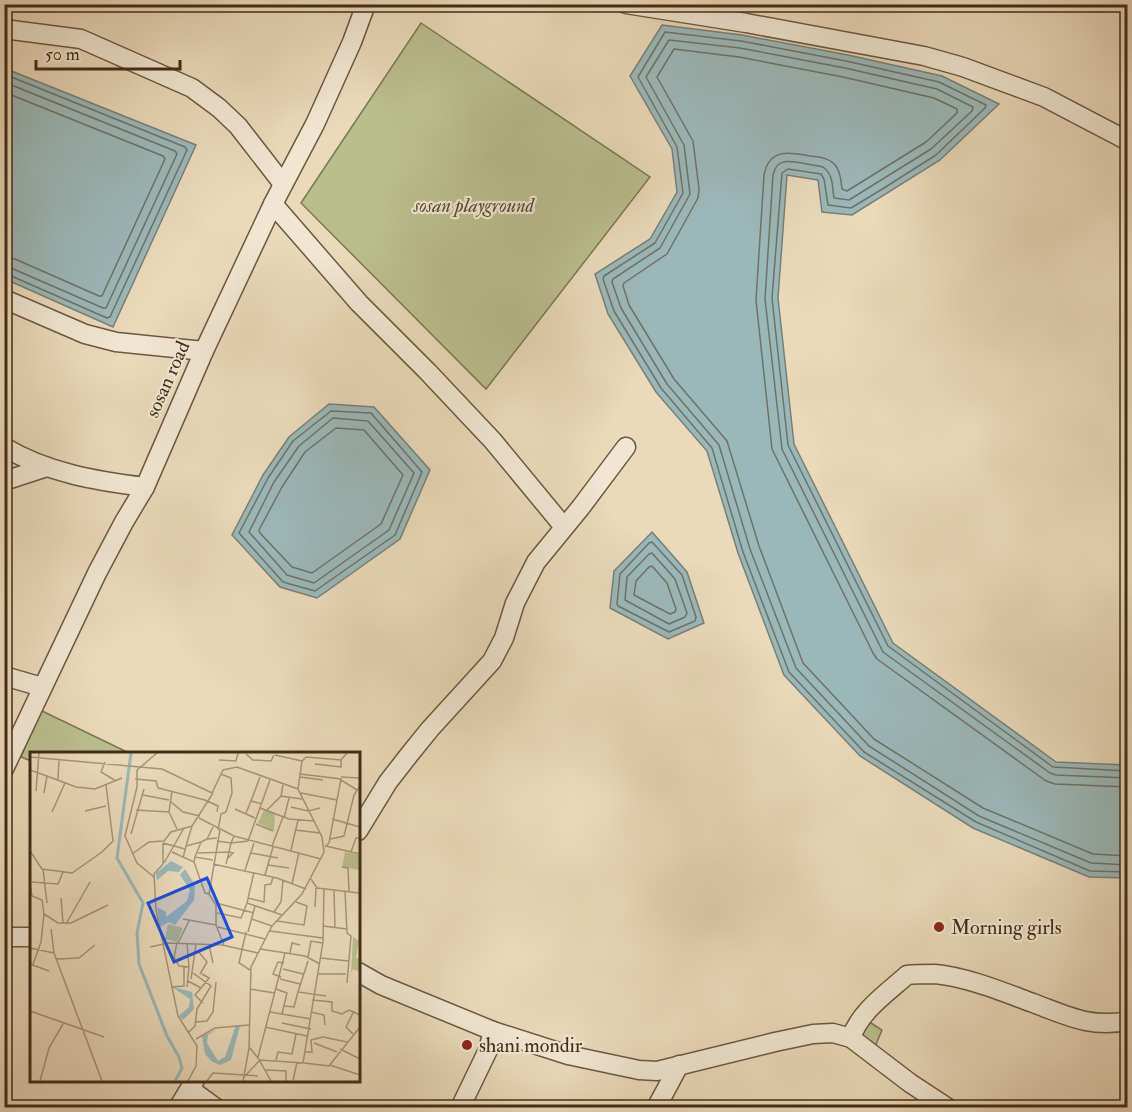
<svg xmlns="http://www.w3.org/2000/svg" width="1132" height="1112" font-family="'IM FELL Double Pica',serif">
<rect width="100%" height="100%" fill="#ead9ba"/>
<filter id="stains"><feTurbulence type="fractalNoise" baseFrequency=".00333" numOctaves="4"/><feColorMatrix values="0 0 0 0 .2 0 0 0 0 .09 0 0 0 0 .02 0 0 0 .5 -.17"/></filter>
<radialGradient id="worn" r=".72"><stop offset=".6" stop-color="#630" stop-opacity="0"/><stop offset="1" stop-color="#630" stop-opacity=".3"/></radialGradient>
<!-- green -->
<g fill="#babe8d" stroke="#7e7652" stroke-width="1.5">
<path d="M 421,23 L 650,177 L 486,389 L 301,203 Z"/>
<path d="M 40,710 L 125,751 L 125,754 L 32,754 L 31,761 L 21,757 Z"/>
<path d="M 871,1023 L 882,1030 L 870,1059 L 849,1040 Z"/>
</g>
<!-- water -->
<g fill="#9bb8b9" stroke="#778078" stroke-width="1.5">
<path d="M 662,25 L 742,35 L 848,55 L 942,76 L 999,104 L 940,160 L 852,215 L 822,212 L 818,180 L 787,175 L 778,298 L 794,444 L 893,643 L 1056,762 L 1127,765 L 1127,878 L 1089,877 L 973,828 L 860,756 L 784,675 L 738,553 L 707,451 L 656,392 L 608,314 L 595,274 L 650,239 L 677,192 L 672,149 L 630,76 Z"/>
<path d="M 4,68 L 196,145 L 113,327 L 5,279 Z"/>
<path d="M 329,404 L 374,407 L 430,470 L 400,539 L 317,598 L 280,587 L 232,535 L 263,475 L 289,437 Z"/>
<path d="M 652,532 L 687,572 L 704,623 L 668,639 L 610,608 L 614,571 Z"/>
</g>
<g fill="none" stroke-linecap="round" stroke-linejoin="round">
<!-- shore -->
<g stroke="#6e7268" stroke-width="1.5">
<path d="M 4,74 L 185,147 L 187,150 L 110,317 L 107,318 L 9,275 L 4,274"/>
<path d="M 4,82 L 175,151 L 177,154 L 106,308 L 103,308 L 11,268 L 4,267"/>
<path d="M 4,92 L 163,156 L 165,159 L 102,296 L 99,296 L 15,259 L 4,258"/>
<path d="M 331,411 L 371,413 L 422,472 L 395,535 L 315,591 L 283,582 L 239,533 L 268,478 L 293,441 Z"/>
<path d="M 333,418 L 368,421 L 414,473 L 389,530 L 314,583 L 287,575 L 249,532 L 274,482 L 299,446 Z"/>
<path d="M 336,428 L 364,430 L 403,475 L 381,524 L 312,573 L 292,567 L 260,533 L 259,530 L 282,487 L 305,452 Z"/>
<path d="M 652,542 L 682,575 L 696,617 L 695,621 L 669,632 L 618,606 L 617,604 L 620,574 L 649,543 Z"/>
<path d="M 652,553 L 675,579 L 687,613 L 685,617 L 669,624 L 625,600 L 627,577 L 649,554 Z"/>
<path d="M 652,566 L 667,583 L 676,609 L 675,612 L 670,614 L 634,595 L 636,581 L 649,567 Z"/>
<path d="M 1128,771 L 1053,767 L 888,646 L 788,445 L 772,298 L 782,173 L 788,169 L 821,174 L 824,179 L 828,205 L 851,208 L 884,188 L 936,155 L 985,108 L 986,105 L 939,82 L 846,61 L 741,41 L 665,32 L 638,77 L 677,147 L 683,193 L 655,243 L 604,276 L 603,279 L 614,311 L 661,388 L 712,448 L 743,552 L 789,672 L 864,752 L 976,822 L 1090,871 L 1128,872"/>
<path d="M 1128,778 L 1056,775 L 1050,773 L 883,652 L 782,449 L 765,299 L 773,175 C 777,158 788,161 802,163 C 809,165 816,165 823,167 C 834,175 832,187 834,198 L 849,200 L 931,149 L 972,111 L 973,107 L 937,89 L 845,68 L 740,48 L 669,40 L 646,77 L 684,145 L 690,194 L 660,248 L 613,279 L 612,282 L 621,308 L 667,384 L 719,445 L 750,549 L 796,668 L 869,746 L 979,816 L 1091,863 L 1128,865"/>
<path d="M 1128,787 L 1055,784 L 1046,781 L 877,659 L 873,653 L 772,449 L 756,300 L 764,175 C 769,148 790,152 810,156 C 820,157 830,158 836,166 C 841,173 841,181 842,189 L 847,191 L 926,142 L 957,113 L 957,109 L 934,98 L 843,77 L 739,57 L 674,49 L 657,77 L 693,141 L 699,189 L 698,198 L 667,254 L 624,283 L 623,286 L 629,305 L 674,379 L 727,441 L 759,546 L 803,663 L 874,739 L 983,808 L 1093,854 L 1128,856"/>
</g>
<defs>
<g id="minor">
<path d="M 626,4 L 746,23 L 924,56 L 963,67 L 1044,97 L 1128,141"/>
<path d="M 4,29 L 81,39 L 192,88 L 219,108 L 238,126 L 283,184"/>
<path d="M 273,204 L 359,303 L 428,372 L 493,441 L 564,527"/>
<path d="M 4,299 L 85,334 L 116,342 L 204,351"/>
<path d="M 4,447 C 47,473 97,481 145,487"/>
<path d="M 4,481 L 47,467"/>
<path d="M 4,676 L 42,687"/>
<path d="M 4,769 L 97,573 L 124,522 L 145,487 L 204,351 L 273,204 L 315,124 L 352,42 L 366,4"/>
<path d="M 358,831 L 388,782 L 409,755 L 430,729 L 492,661 L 504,638 L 515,603 L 536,562 L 581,507 L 626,447"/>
<path d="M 4,937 L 32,937"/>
<path d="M 358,972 L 381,985 L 493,1031 L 568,1055 L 639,1070 L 657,1071 L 775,1042 L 813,1034 L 833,1033 L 851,1038 L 910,1083 L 948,1108"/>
<path d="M 851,1038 C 860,1011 887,993 907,975 C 916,974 926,974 935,974 C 967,977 1003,992 1033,1003 C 1068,1016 1089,1028 1128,1021"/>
<path d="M 190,1089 L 216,1108"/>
<path d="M 178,1108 L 195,1080"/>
<path d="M 460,1108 L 488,1050 L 493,1031"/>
<path d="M 656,1108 L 669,1084 L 679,1065"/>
</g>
</defs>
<!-- minor casing -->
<use href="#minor" stroke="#6c5840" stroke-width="21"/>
<!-- minor -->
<use href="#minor" stroke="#f1e6d2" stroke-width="18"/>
</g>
<!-- markers -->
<g fill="#8f2418" stroke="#f1e6d2" stroke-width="2">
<circle cx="939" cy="927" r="6"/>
<circle cx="467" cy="1045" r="6"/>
</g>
<g text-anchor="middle" stroke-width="4.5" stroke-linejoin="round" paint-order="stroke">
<!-- park labels -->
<g font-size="20" font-style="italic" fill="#5a4a2f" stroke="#f1e6d2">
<text x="474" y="212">sosan playground</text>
</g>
<!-- street labels -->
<g font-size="20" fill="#422d17" stroke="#f1e6d2">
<text transform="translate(167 379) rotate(-66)" y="7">sosan road</text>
</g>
<!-- poi labels -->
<g font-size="20" fill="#422d17" stroke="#f1e6d2" text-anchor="start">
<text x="951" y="934">Morning girls</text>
<text x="479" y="1052">shani mondir</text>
</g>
</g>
<!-- overview -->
<g transform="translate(30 752)">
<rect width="330" height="330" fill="#ead9ba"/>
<path d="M 234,58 L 245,61 L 244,79 L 228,71 ZM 315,100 L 330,103 L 330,118 L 312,115 ZM 138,172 L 153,176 L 147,190 L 135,187 ZM 323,185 L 329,189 L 326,206 L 330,207 L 330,220 L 323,217 L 321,222 Z" fill="#babe8d"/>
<path d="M 141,109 L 153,115 L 149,120 L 138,119 L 127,128 L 126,121 ZM 155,117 L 165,133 L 164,148 L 145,173 L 139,170 L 130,175 L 127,155 L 136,160 L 136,165 L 157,149 L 160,138 L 150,123 ZM 142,235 L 162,240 L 164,257 L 153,268 L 149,264 L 159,255 L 160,247 ZM 206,273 L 210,274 L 201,308 L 190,313 L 181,309 L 175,302 L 172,284 L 186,278 L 178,283 L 177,291 L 188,309 L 195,305 Z" fill="#9bb8b9"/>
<path fill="none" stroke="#9bb8b9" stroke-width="3" d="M 101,1 L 87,106 L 113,151 L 107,181 L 109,212 L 137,284 L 149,305 L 152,316 L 145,329"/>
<path fill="none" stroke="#a79479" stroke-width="1.5" d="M 216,2 L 223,8 L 241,9 L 244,3M 245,3 L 272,9M 0,5 L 132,17 L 182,41 L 193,18 L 207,15 L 268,37M 189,8 L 206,9 L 208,1M 75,10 L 71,20 L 86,29M 285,12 L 311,15 L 311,8M 0,18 L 17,24 L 14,41M 270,22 L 311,27 L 299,91 L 295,95M 17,24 L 46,35 L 65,37 L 92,26M 270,25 L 293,28M 311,25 L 330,26M 28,27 L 29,8M 105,27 L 126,29 L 128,36 L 175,48 L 188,54 L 187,60M 311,28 L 327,38M 253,33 L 251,44 L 272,47M 6,39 L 9,1M 142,39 L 139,60 L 147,77M 271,41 L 307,48M 113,43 L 139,48M 140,49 L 153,60 L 170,64M 221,49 L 230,25M 261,55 L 278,59 L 290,56M 230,56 L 259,67 L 284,69M 205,57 L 225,66M 106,58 L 139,60M 237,58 L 251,44M 55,59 L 76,54M 22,60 L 35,31M 216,61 L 221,49 L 232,52M 169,66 L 204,84 L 291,107M 254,66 L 259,46M 302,67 L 330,75M 226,72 L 243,79M 183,75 L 177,87 L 187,86M 188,78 L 191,62 L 196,60 L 202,41 L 201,26 L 191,22M 190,78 L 179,142 L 186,153 L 186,173 L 194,193M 265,78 L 290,81M 101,82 L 114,37M 300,87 L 314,84 L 324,43 L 330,34M 187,89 L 201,91 L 204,84M 133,91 L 133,112 L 124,122 L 126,158 L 148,264 L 167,294 L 166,314 L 158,329M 133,91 L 155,97M 156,94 L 162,74M 242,94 L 253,65M 296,94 L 330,102M 261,98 L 268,68M 0,99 L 12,117 L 42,121 L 72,100 L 83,89 L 76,33M 142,100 L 164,110 L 175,141 L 179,142M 321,100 L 326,86 L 330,86M 168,101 L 199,100 L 196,112M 221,101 L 248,106M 102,102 L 119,90 L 134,89 L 141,80 L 162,74 L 183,41M 165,105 L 171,90 L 177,87M 153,106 L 156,94 L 171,90M 198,106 L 203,101 L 199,100 L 201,91 L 218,89 L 240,28M 164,110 L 165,105 L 183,108M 134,111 L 154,76M 183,112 L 247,126 L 276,137M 238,113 L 259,116M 312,115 L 318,116 L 319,139M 13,117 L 17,151M 215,118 L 224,91M 224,120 L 217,151 L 252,163M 235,123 L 243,95M 124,125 L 107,111 L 95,84 L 107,35 L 107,18 L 127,1M 281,127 L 287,136 L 330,141M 2,130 L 28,132 L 33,120M 262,132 L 269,100M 0,133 L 2,144 L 12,148 L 14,162 L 11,190 L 3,212M 304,138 L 305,176M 315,139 L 317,181 L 321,184 L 317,231M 31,146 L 33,171M 218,146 L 234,150 L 235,133 L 241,132 L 243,125M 186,151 L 224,161M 285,155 L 286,136M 244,160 L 251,150 L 253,128M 187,161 L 211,166 L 217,151M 14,162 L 28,171 L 41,171 L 78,153M 153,167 L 186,173M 222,167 L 242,174M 247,169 L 274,173 L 277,154 L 266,150M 36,172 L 60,130M 293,174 L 317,177M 188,175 L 235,187M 21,177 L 24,201 L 72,329M 240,179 L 293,186M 216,180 L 209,211 L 220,218M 218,180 L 225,154M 147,191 L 144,205 L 149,214 L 159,215 L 157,235M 148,191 L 159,169M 157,192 L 159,215M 179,193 L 183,211M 120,195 L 138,191 L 192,193 L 228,201M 0,196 L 24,201M 230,197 L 275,204 L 290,212M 168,199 L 177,210 L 170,222M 260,201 L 262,191 L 270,193M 278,205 L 281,189 L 293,191M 291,206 L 318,209M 27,207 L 49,206 L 65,193M 278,209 L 268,240 L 296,244M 0,212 L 19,219M 253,217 L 273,222M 288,222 L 316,222M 251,225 L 243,222 L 248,210 L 254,211M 161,227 L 166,192M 250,227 L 270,232M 158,229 L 171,236 L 179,226 L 172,222M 142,235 L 154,234 L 154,215M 171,236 L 165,243 L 173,251M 220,237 L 245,241M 246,237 L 257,241 L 252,262M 282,248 L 302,250 L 302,259 L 312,262 L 319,258 L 330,263M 254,254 L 264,255 L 268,240M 0,259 L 74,285M 240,260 L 281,267M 281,260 L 294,263 L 295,273M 166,270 L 177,269 L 183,260 L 186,230M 252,271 L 281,277M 235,275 L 277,284M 158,281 L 165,274 L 167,257 L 181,234 L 163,221M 323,282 L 316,275 L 324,259M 166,287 L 185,276 L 219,273M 281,288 L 293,285 L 317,290M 284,291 L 307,300M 310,297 L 330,307M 274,300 L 282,300 L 281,288M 227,304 L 241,329M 228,305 L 255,201M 228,306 L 219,295 L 221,215 L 242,174 L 272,142 L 294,100 L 292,85 L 268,37 L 272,9 L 276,5 L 311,8 L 317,1M 246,308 L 248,300 L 262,302 L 266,282M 274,311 L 299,314 L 330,275M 300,313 L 330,323M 236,318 L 256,319 L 256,329M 214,325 L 230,308 L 273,311 L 293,190 L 294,136M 10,329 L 19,296 L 33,272M 177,329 L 183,321 L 228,324M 213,329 L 219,296M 263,329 L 267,310"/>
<path fill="#1d4ed8" fill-opacity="0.15" stroke="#1d4ed8" stroke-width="3" d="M 177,126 L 202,185 L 144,210 L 118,151 Z"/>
<rect width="330" height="330" fill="none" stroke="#422d17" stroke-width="3"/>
</g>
<!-- margin -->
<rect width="1132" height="1112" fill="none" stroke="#ead9ba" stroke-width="24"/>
<rect x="6" y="6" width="1120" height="1100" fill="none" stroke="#422d17" stroke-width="3"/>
<rect x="12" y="12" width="1108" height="1088" fill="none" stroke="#422d17" stroke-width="1.5"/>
<!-- scale -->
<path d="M36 60v9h144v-9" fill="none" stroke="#422d17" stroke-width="3"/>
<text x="45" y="60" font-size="18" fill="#422d17" stroke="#f1e6d2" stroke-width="4.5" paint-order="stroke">50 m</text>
<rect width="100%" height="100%" filter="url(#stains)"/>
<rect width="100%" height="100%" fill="url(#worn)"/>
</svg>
